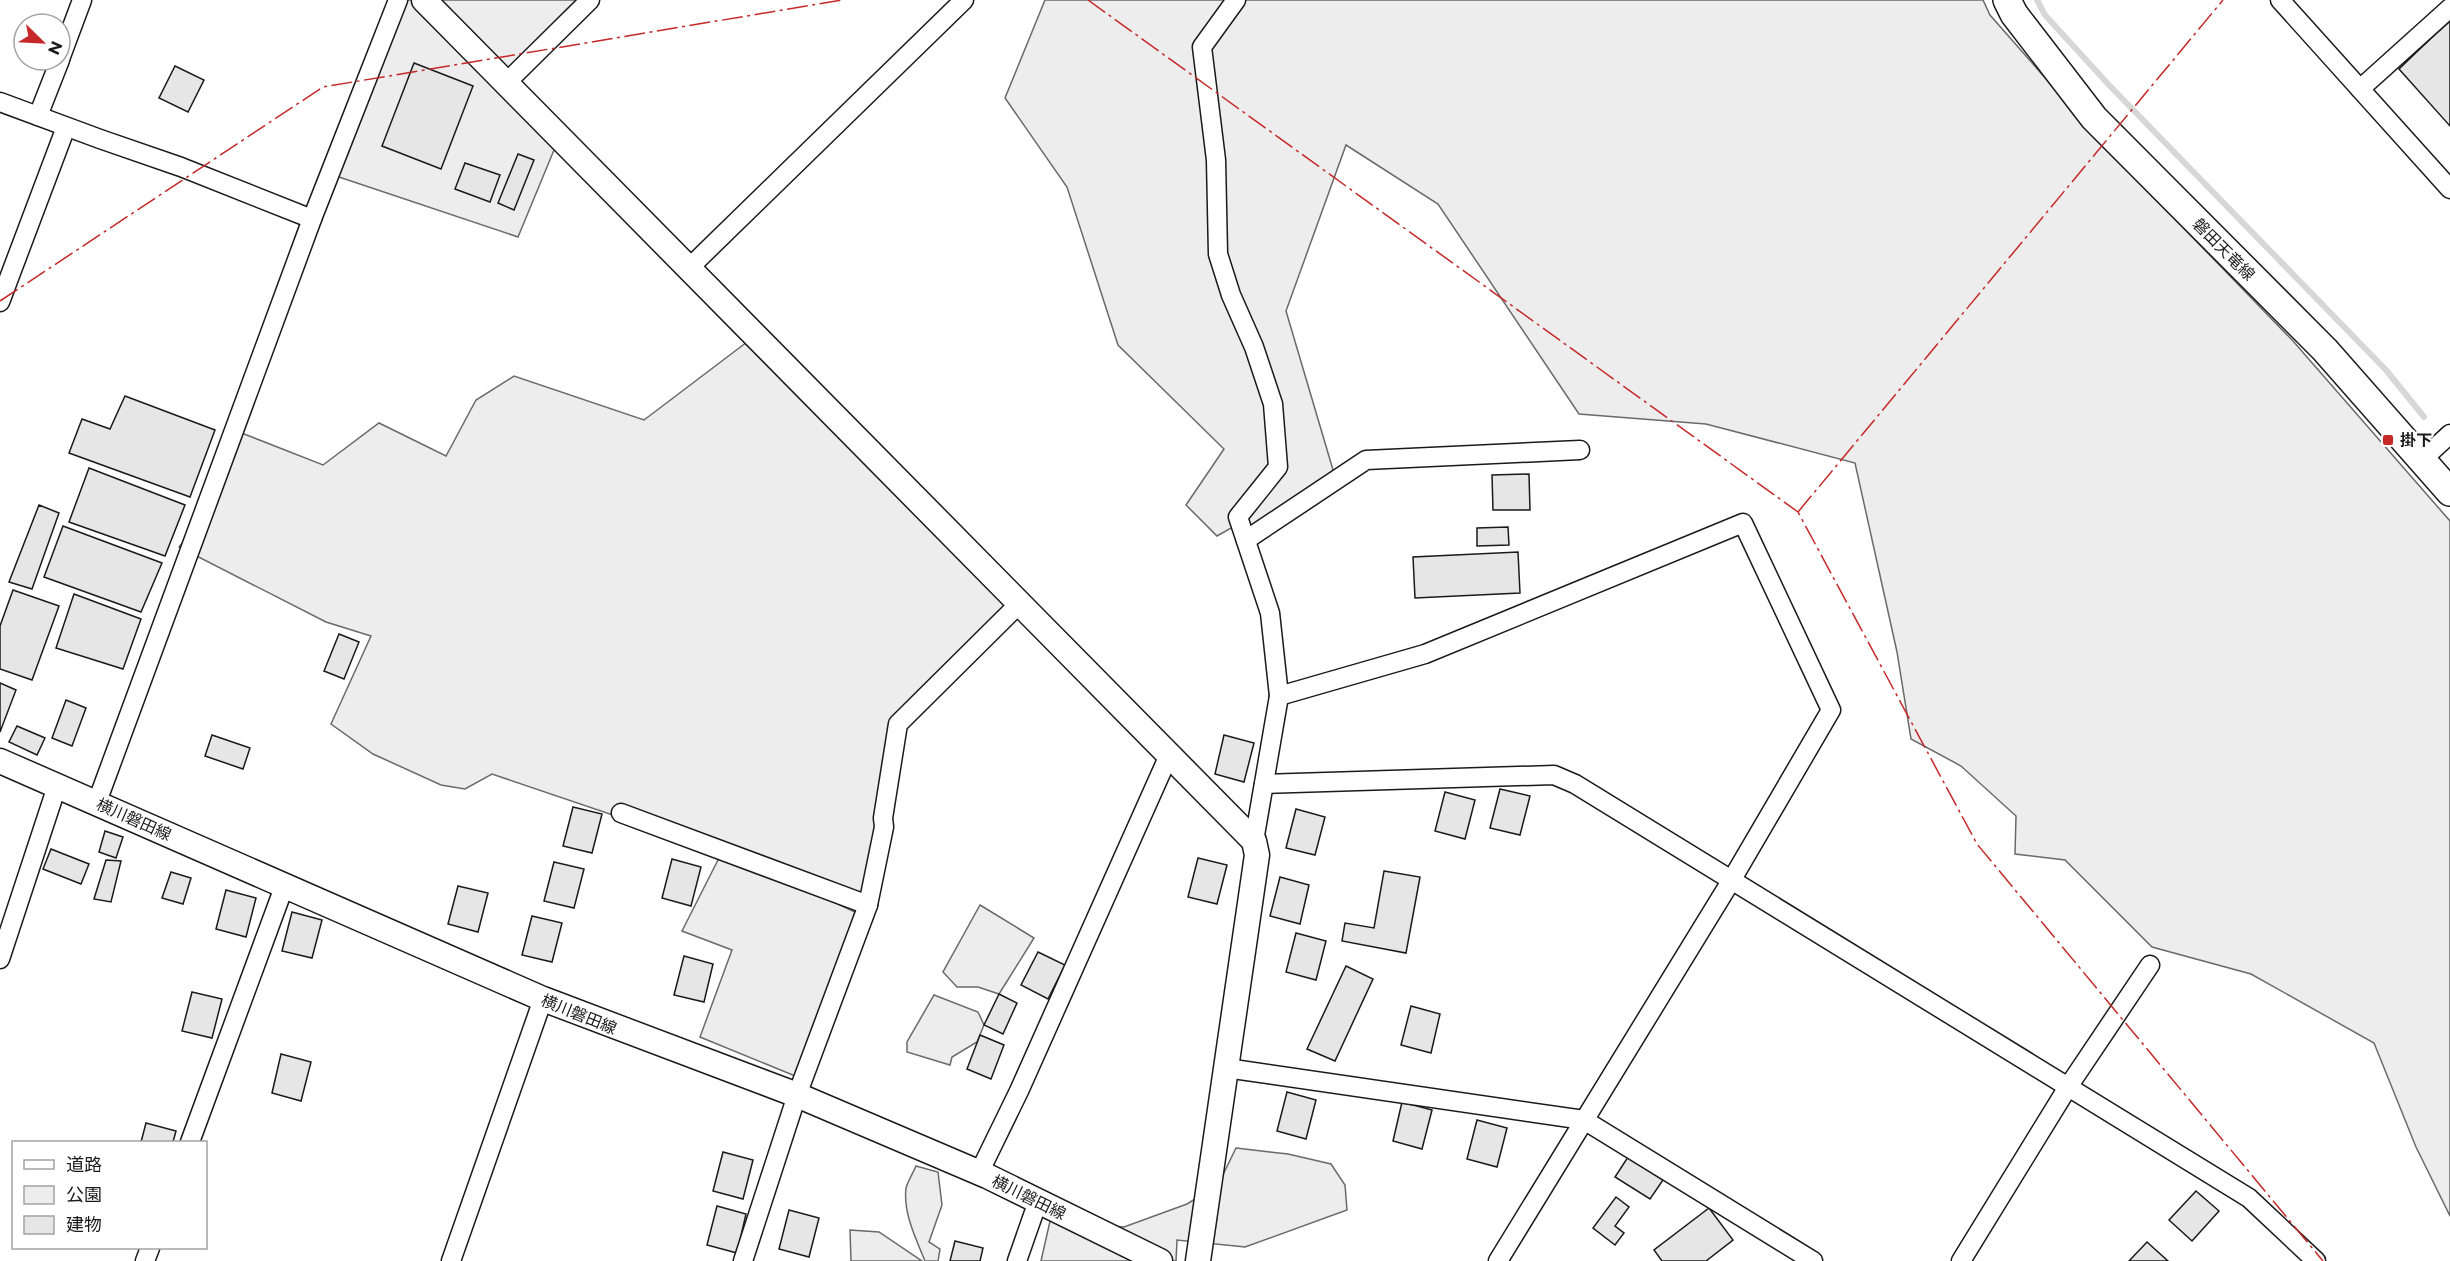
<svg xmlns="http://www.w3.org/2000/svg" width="2450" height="1261" font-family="Montserrat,'Noto Sans JP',sans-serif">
<rect width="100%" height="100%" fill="#fff"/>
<!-- green -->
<g fill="#ededed" stroke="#6a6a6a" stroke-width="1.5">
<path d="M 398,0 L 588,0 L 506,83 L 559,138 L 518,237 L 330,174 Z"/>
<path d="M 1045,0 L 1983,0 L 1990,15 L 2110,152 L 2293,341 L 2450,521 L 2450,1216 L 2416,1147 L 2374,1043 L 2251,974 L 2152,947 L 2065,860 L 2015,854 L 2016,816 L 1961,766 L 1911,739 L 1897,652 L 1855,463 L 1706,424 L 1579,414 L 1438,204 L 1346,145 L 1286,311 L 1336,480 L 1246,540 L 1240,523 L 1217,536 L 1186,505 L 1224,449 L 1118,345 L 1067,187 L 1005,98 Z"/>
<path d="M 755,336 L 1011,611 L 959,651 L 914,695 L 893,728 L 868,905 L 738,858 L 855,912 L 800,1078 L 700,1037 L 732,950 L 682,931 L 722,852 L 492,774 L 465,789 L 441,785 L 373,754 L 331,724 L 371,636 L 326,622 L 179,547 L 202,519 L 234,430 L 323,465 L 379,423 L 446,456 L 476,400 L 514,376 L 644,420 Z"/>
<path d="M 980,905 L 1034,938 L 999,994 L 978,987 L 957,987 L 943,972 Z"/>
<path d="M 934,995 L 978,1012 L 984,1025 L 977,1042 L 952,1057 L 950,1065 L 907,1052 L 907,1042 Z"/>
<path d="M 1236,1148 L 1288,1154 L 1331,1164 L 1345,1185 L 1347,1210 L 1245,1247 L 1177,1240 L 1176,1261 L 1041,1261 L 1050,1221 L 1124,1227 L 1187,1204 L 1218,1185 Z"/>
<path d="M 916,1166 L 938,1172 L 942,1205 L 929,1242 L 940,1249 L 938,1261 L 925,1261 C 916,1239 903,1213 906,1188 C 908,1181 913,1173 916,1166 Z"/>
<path d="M 850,1230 L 879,1232 L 922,1261 L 851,1261 Z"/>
</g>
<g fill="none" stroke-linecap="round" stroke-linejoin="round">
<!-- stream -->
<path stroke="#d7d7d7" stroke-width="6" d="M 2037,0 L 2045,15 L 2109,85 L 2386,370 L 2424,417"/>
</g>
<!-- building -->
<g fill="#e6e6e6" stroke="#1a1a1a" stroke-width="1.5">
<path d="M 2450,20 L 2450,126 L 2399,69 Z"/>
<path d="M 414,63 L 473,86 L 441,169 L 382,146 Z"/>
<path d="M 175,66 L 204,80 L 188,112 L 159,98 Z"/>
<path d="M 518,154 L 534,160 L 514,210 L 498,203 Z"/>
<path d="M 465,163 L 500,175 L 490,202 L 455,189 Z"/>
<path d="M 125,396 L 215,430 L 190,497 L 69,453 L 82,419 L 110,429 Z"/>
<path d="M 89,468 L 185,505 L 165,556 L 69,522 Z"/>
<path d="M 1529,474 L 1530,510 L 1493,510 L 1492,475 Z"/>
<path d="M 39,505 L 59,513 L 32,589 L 9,582 Z"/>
<path d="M 63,526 L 162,563 L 141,612 L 44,577 Z"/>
<path d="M 1508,527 L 1509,545 L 1477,546 L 1477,528 Z"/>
<path d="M 1518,552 L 1520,593 L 1415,598 L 1413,557 Z"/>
<path d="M 13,590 L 59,606 L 32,680 L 0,669 L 0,626 Z"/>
<path d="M 74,594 L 141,619 L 123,669 L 56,648 Z"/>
<path d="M 339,634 L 359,642 L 344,679 L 324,671 Z"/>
<path d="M 0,683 L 16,690 L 0,732 Z"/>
<path d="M 66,700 L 86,708 L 72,746 L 52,738 Z"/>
<path d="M 17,726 L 45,738 L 37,755 L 9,742 Z"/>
<path d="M 212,735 L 250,748 L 243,769 L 205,756 Z"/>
<path d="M 1224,735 L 1254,743 L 1244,782 L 1215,774 Z"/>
<path d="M 1500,789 L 1530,796 L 1520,835 L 1490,828 Z"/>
<path d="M 1445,792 L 1475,800 L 1465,839 L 1435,831 Z"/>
<path d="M 573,807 L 602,814 L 592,853 L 563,846 Z"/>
<path d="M 1296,809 L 1325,817 L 1315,855 L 1286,848 Z"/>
<path d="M 105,831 L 123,837 L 116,858 L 99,852 Z"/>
<path d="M 51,849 L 89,864 L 81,884 L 43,869 Z"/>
<path d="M 1198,858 L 1227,865 L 1217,904 L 1188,897 Z"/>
<path d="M 672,859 L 701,867 L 691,906 L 662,898 Z"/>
<path d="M 106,860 L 121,861 L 111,902 L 94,899 Z"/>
<path d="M 554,862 L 584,869 L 574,908 L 544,901 Z"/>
<path d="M 1384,871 L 1420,877 L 1406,953 L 1342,941 L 1345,923 L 1374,928 Z"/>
<path d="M 171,872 L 191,878 L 183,904 L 162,898 Z"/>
<path d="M 1280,877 L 1309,885 L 1300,924 L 1270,916 Z"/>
<path d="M 458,886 L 488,893 L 478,932 L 448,924 Z"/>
<path d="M 226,890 L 256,898 L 246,937 L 216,929 Z"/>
<path d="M 292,912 L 322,920 L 312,958 L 282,951 Z"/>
<path d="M 532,916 L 562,923 L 552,962 L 522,955 Z"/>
<path d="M 1296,933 L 1326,941 L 1316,980 L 1286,972 Z"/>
<path d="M 1038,952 L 1065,965 L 1048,999 L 1021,985 Z"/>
<path d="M 684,956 L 713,964 L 704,1002 L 674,995 Z"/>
<path d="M 1346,966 L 1373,979 L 1335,1061 L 1307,1049 Z"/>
<path d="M 192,992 L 222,999 L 212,1038 L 182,1031 Z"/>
<path d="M 999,994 L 1017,1003 L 1003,1034 L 984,1025 Z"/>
<path d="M 1411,1006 L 1440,1014 L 1431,1053 L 1401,1045 Z"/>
<path d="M 980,1035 L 1004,1045 L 991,1079 L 967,1069 Z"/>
<path d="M 281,1054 L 311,1062 L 301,1101 L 272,1093 Z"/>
<path d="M 1287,1092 L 1316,1100 L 1306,1139 L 1277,1131 Z"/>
<path d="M 1402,1102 L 1432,1110 L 1422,1149 L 1393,1141 Z"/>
<path d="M 1477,1120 L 1507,1128 L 1497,1167 L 1467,1159 Z"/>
<path d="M 146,1123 L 176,1131 L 173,1142 L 141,1142 Z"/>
<path d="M 723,1152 L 753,1160 L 743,1199 L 713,1191 Z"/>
<path d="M 1628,1157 L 1663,1180 L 1650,1199 L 1615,1177 Z"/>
<path d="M 2196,1191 L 2219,1211 L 2192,1241 L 2169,1220 Z"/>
<path d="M 1616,1197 L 1629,1207 L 1615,1226 L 1624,1233 L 1615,1245 L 1593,1228 Z"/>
<path d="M 717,1206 L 746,1214 L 737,1253 L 707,1245 Z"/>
<path d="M 1709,1208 L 1733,1240 L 1706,1261 L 1662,1261 L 1654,1250 Z"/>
<path d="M 789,1210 L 819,1218 L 809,1257 L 779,1249 Z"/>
<path d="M 955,1241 L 983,1248 L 980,1261 L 950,1261 Z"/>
<path d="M 2147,1242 L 2168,1261 L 2129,1261 Z"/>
</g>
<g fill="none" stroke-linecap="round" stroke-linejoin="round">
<defs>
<g id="street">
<path d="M 1236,0 L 1202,47 L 1216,160 L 1218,254 L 1231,295 L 1254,347 L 1273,404 L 1278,467 L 1238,517 L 1270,613 L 1279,696 L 1254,841"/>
<path d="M 2280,0 L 2450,189"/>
<path d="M 60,59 L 82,0"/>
<path d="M 506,83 L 590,0"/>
<path d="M 2360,89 L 2450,8"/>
<path d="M 0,102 L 100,139 L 181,167 L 312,219"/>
<path d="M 38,116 L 60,60"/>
<path d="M 688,269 L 964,0"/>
<path d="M 0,302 L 66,127"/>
<path d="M 2423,459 L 2450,434"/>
<path d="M 1246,540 L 1366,460 L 1580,450"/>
<path d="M 1279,696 L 1425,654 L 1743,523 L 1831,710 L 1731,881 L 1498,1261"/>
<path d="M 1264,784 L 1554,775 L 1575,784 L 2249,1198 L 2316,1261"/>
<path d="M 97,802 L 312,219 L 398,0"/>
<path d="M 621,813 L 868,905"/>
<path d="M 0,959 L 57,786"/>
<path d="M 1226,1068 L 1584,1120 L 1813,1261"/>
<path d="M 190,1142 L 284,887"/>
<path d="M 979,1173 L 1019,1091 L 1169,755"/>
<path d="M 145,1261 L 150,1248"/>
<path d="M 451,1261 L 543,999"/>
<path d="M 743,1261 L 797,1095 L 868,905 L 884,827 L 883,818 L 898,724 L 1019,604"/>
<path d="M 1017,1261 L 1038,1201"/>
<path d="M 1961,1261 L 2068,1087 L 2150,965"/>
</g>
<g id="secondary">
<path d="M 424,0 L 1254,841 L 1257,855 L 1198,1261"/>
<path d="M 0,761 L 543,999 L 797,1095 L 987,1176 L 1160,1261"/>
</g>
<path id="primary" d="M 2007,0 L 2014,14 L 2094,118 L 2325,350 L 2450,492"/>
</defs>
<!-- street casing -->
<use href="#street" stroke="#1a1a1a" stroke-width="21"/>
<!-- secondary casing -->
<use href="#secondary" stroke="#1a1a1a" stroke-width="27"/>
<!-- primary casing -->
<use href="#primary" stroke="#1a1a1a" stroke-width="30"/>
<!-- street -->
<use href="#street" stroke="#fff" stroke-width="18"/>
<!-- secondary -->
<use href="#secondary" stroke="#fff" stroke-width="24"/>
<!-- primary -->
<use href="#primary" stroke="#fff" stroke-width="27"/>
<!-- power -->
<g stroke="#c62828" stroke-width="1.5" stroke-dasharray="21 4.5 3 4.5" stroke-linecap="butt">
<path d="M 1088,0 L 1798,512 L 1977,844 L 2323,1261"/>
<path d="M 0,301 L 323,87 L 842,0"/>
<path d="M 1798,512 L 2223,0"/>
</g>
</g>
<!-- markers -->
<rect fill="#c62828" stroke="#fff" stroke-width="2" x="2382" y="434" width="12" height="12" rx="3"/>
<g text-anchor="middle" stroke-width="4.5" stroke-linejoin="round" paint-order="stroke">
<!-- street labels -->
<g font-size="16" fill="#1a1a1a" stroke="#fff">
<text transform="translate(2224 249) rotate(45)" y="6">磐田天竜線</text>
<text transform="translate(134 819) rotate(24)" y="6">横川磐田線</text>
<text transform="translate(579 1014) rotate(22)" y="6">横川磐田線</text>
<text transform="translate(1029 1197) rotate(26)" y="6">横川磐田線</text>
</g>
<!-- poi labels -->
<g font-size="16" font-weight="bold" fill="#1a1a1a" stroke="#fff" text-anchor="start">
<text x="2400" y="446">掛下</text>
</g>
</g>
<!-- legend -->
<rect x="12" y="1141" width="195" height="108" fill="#ffffff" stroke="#a3a3a3" stroke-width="1.5"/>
<rect x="24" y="1160" width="30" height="9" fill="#ffffff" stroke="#a3a3a3" stroke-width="1.5"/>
<text x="66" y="1171" font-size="18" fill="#1a1a1a">道路</text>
<rect x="24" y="1186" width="30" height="18" fill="#ededed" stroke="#a3a3a3" stroke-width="1.5"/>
<text x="66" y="1201" font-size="18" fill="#1a1a1a">公園</text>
<rect x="24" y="1216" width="30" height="18" fill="#e6e6e6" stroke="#a3a3a3" stroke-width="1.5"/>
<text x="66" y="1231" font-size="18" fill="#1a1a1a">建物</text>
<!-- north arrow -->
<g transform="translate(42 42) rotate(114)"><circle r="28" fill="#ffffff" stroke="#a3a3a3" stroke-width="1.5"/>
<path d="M0-4.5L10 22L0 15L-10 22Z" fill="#c62828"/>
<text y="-9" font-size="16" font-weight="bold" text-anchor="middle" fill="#1a1a1a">N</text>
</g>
</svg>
